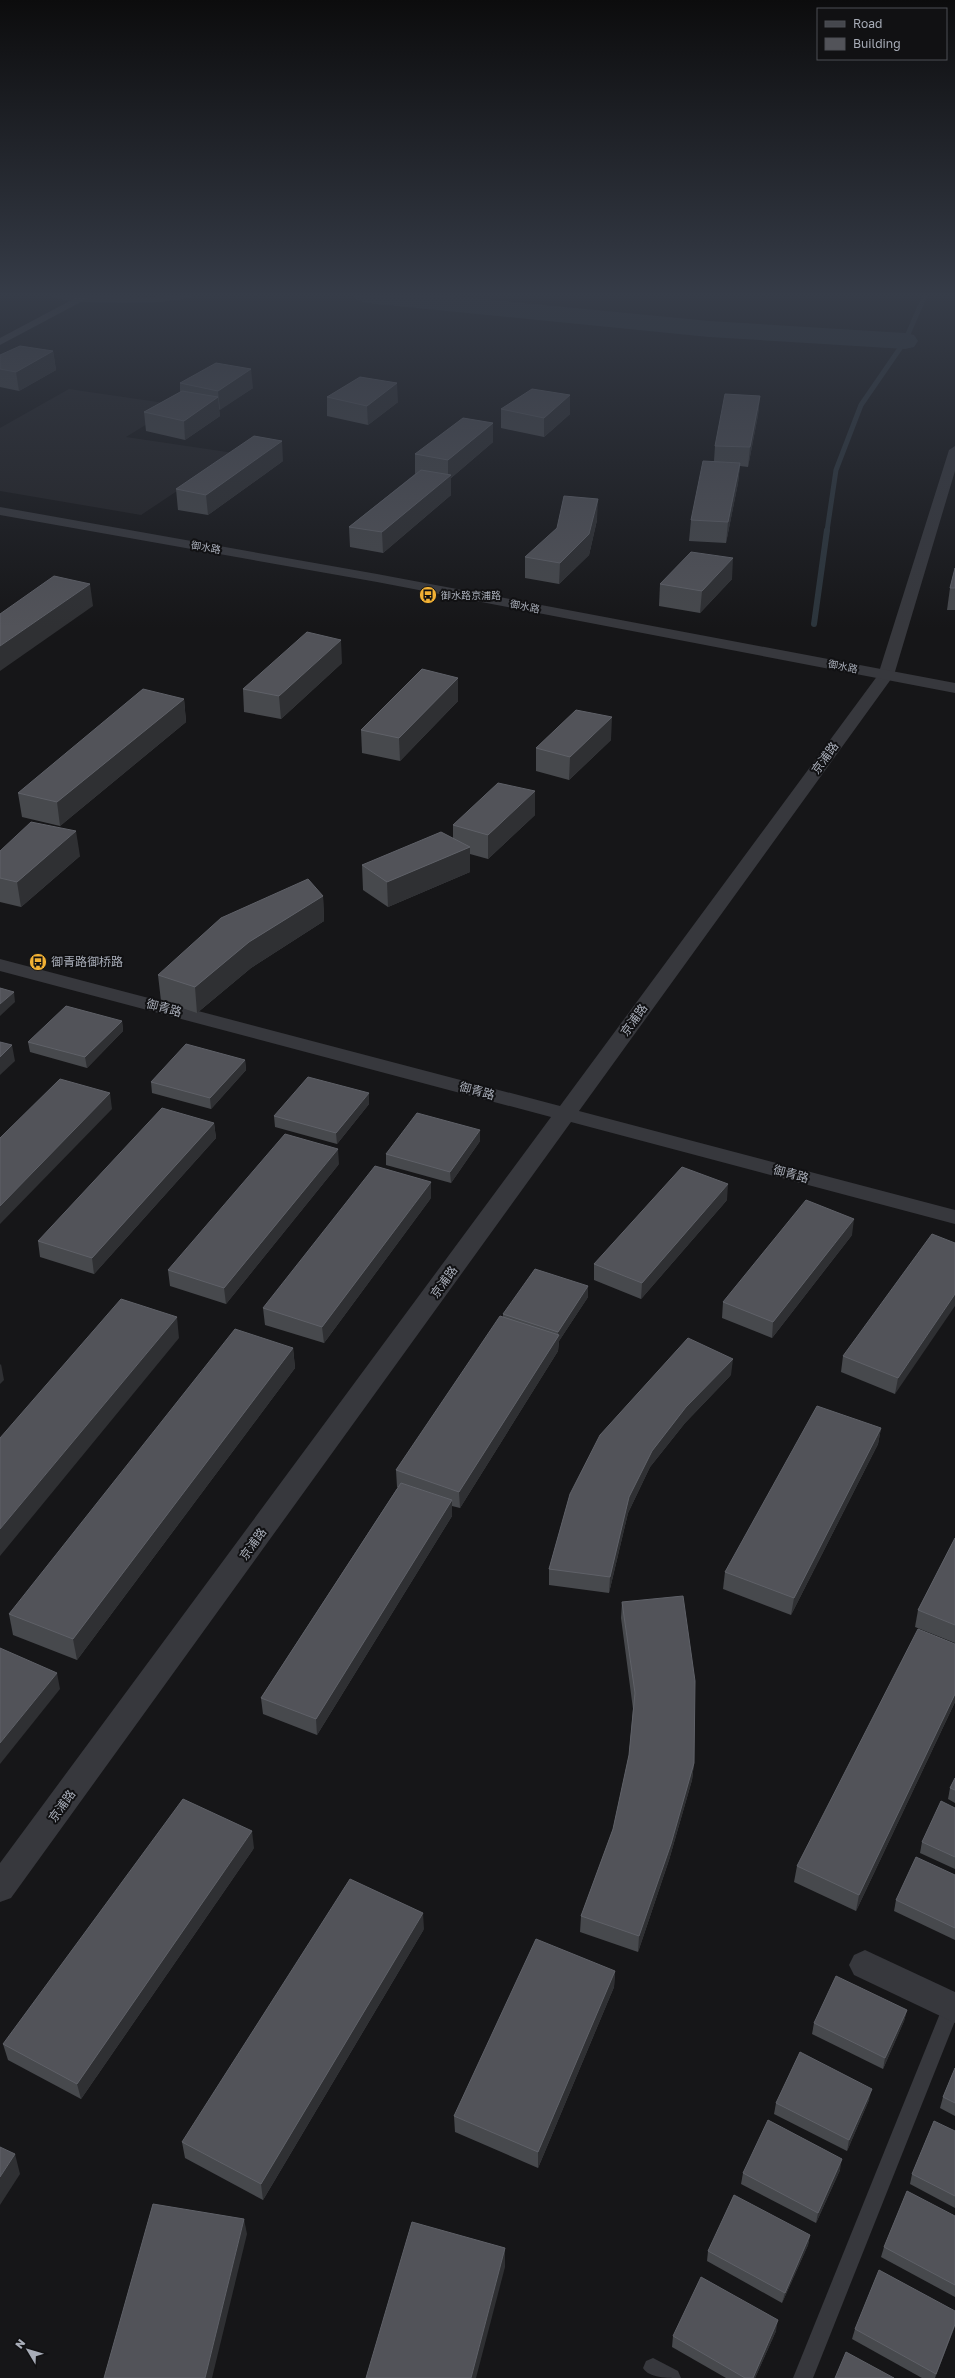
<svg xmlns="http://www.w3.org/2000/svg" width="955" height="2378" font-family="'Golos Text','Noto Sans SC',sans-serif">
<rect width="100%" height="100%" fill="#161618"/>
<!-- built -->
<path fill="#222225" d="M 69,389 L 178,405 L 126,437 L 234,453 L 141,515 L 0,491 L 0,428 Z"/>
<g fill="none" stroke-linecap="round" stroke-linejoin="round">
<!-- stream-far1 -->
<path stroke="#2c353c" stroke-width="5" d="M 827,531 L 836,470 L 861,405 L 905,341 L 925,295"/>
<!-- stream -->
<path stroke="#2c353c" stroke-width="6" d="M 814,624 L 827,530"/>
<!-- river -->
<path fill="#2c353c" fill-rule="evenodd" d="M 353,295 L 442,295 L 709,321 L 905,333 L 914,335 L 918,341 L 914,347 L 905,349 L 709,337 L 366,303 L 357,300 Z"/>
<!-- service -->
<g fill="#37383d" fill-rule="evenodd">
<path d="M 952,1998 L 955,1999 L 955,2021 L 813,2378 L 793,2378 L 943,2006 L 946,2000 Z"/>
<path d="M 653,2358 L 678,2371 L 681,2378 C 667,2378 649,2378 643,2368 L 646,2361 Z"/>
</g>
<!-- minor -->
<g fill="#37383d" fill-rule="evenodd">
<path d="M 49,295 L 152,297 L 193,295 C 184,306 56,305 49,295 Z"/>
<path d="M 955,446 L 955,471 L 894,675 L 579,1111 L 955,1210 L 955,1224 L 571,1122 L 11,1898 L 0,1902 L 0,1863 L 551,1117 L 0,971 L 0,959 L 560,1106 L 878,675 L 949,450 Z"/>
<path d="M 865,1950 L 955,1992 L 955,2023 L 854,1975 L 849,1965 L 854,1955 Z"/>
</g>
<!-- tertiary -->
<path fill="#37383d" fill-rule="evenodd" d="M 0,507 L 377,574 L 955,683 L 955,693 L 377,582 L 0,515 Z"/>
<!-- secondary -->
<path fill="#45474d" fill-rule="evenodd" d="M 81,295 L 94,295 L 0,345 L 0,338 Z"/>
</g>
<!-- wall -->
<g fill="#47494d">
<path d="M 53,351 L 56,370 L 19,391 L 0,387 L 0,355 Z"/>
<path d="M 180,383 L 253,388 L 219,410 L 220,416 L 185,440 L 146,431 L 144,412 L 180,392 Z"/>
<path d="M 760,396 L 758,415 L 748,467 L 740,466 L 738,483 L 726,543 L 689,541 L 691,520 L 714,461 L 715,446 Z"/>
<path d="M 327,397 L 398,402 L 368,425 L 327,416 Z"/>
<path d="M 501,409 L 570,414 L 544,437 L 501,428 Z"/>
<path d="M 493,423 L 493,442 L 451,478 L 451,495 L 383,553 L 350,547 L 349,527 L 415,474 L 415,454 Z"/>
<path d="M 283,461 L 208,515 L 178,510 L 176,489 Z"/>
<path d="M 597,520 L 589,555 L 559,584 L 525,578 L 525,557 Z"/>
<path d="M 955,568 L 955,610 L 947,610 L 950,588 Z"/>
<path d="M 732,579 L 700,613 L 659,606 L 660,584 Z"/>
<path d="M 342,663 L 281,719 L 244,712 L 243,689 Z"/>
<path d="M 458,678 L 458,701 L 400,761 L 362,753 L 361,730 Z"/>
<path d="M 184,699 L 186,722 L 60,826 L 22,817 L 18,793 Z"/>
<path d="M 611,740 L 569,780 L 536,771 L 536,748 Z"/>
<path d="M 535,815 L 488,859 L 470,854 L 470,872 L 388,907 L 363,890 L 362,865 L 453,839 L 453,825 Z"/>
<path d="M 0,851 L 80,856 L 21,907 L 0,902 Z"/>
<path d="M 323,896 L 324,921 L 251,968 L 197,1013 L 161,1001 L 158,975 Z"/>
<path d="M 122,1021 L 123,1031 L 87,1068 L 30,1052 L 28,1042 Z"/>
<path d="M 245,1060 L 246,1070 L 211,1109 L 152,1093 L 151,1082 Z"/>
<path d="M 369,1104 L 337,1144 L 275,1127 L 274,1116 Z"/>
<path d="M 214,1123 L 216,1138 L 94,1274 L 40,1257 L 38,1241 Z"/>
<path d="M 480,1141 L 451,1183 L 386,1165 L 386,1154 Z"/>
<path d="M 339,1164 L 226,1304 L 170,1286 L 168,1270 Z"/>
<path d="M 431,1198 L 324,1343 L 265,1325 L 263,1308 Z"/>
<path d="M 727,1200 L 641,1299 L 594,1280 L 594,1264 Z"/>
<path d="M 852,1235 L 772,1338 L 722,1318 L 723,1302 Z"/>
<path d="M 955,1243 L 895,1394 L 841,1372 L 843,1356 Z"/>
<path d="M 588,1297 L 559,1341 L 558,1351 L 460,1508 L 452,1506 L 452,1516 L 317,1735 L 263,1714 L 261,1698 L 398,1487 L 397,1487 L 396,1470 L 503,1317 L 503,1314 Z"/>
<path d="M 293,1348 L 295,1368 L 77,1660 L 13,1635 L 9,1614 Z"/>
<path d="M 731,1375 L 685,1423 L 650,1467 L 628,1513 L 609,1593 L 549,1585 L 549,1569 L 570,1494 Z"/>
<path d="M 881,1428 L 878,1444 L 791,1615 L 723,1589 L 725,1572 Z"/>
<path d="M 955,1538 L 955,1643 L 915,1627 L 918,1610 Z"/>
<path d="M 622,1602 L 694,1763 L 692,1780 L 669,1860 L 638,1952 L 580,1932 L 581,1916 L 613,1829 L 629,1755 L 633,1709 L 621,1618 Z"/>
<path d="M 955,1644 L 955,1702 L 856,1911 L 794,1882 L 797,1866 Z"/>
<path d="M 955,1778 L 955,1803 L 948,1799 L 950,1788 Z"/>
<path d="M 955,1808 L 955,1869 L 920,1853 L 922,1842 Z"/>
<path d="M 254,1848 L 81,2099 L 8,2060 L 3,2044 Z"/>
<path d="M 955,1875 L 955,1940 L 894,1911 L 896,1900 Z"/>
<path d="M 424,1929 L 263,2200 L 185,2158 L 182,2142 Z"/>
<path d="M 615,1971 L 614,1987 L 538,2168 L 455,2132 L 454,2116 Z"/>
<path d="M 907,2010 L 904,2021 L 883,2069 L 812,2034 L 814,2023 Z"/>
<path d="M 955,2068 L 955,2116 L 940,2108 L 943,2097 Z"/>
<path d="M 869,2100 L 847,2151 L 774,2114 L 776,2103 Z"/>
<path d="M 955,2131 L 955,2208 L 910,2184 L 912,2174 Z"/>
<path d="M 840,2170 L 816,2223 L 741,2184 L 743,2173 Z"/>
<path d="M 955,2216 L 955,2297 L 881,2257 L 884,2247 Z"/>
<path d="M 810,2235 L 808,2245 L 782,2303 L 707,2261 L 708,2251 Z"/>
<path d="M 955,2311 L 955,2326 L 935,2378 L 922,2378 L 852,2339 L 855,2329 Z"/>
<path d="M 776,2331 L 755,2378 L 726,2378 L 672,2347 L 673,2336 Z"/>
</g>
<!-- shaded-wall -->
<g fill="#2f3033">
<path d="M 53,351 L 56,370 L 19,391 L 16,372 Z"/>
<path d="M 251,369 L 253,388 L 220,410 L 218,391 Z"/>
<path d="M 397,383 L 398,402 L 368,425 L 367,406 Z"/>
<path d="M 570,395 L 570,414 L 544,437 L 544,418 Z"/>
<path d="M 760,396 L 758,415 L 748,467 L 750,447 Z"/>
<path d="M 218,397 L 220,416 L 185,440 L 184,421 Z"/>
<path d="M 493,423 L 493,442 L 451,478 L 451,495 L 383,553 L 382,532 L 448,477 L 448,460 Z"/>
<path d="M 282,441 L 283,461 L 208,515 L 206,495 Z"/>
<path d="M 740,463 L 738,483 L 726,543 L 728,522 Z"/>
<path d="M 598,499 L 597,520 L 589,555 L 559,584 L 560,563 Z"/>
<path d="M 733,558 L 732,579 L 700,613 L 702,591 Z"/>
<path d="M 90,584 L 93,606 L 0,671 L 0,646 Z"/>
<path d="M 341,640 L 342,663 L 281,719 L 279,696 Z"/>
<path d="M 458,678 L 458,701 L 400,761 L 399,738 Z"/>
<path d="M 184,699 L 186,722 L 60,826 L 57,802 Z"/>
<path d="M 612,717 L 611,740 L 569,780 L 570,757 Z"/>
<path d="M 535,791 L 535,815 L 488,859 L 488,835 Z"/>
<path d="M 76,831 L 80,856 L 21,907 L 17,882 Z"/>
<path d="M 470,847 L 470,872 L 388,907 L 387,882 Z"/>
<path d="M 323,896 L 324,921 L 251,968 L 197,1013 L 195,987 L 249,942 Z"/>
<path d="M 14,992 L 15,1002 L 0,1016 L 0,1004 Z"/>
<path d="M 122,1021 L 123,1031 L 87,1068 L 85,1057 Z"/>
<path d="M 12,1045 L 15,1061 L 0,1075 L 0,1057 Z"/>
<path d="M 245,1060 L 246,1070 L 211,1109 L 210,1098 Z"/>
<path d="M 110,1093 L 112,1109 L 0,1224 L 0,1206 Z"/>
<path d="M 369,1093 L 369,1104 L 337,1144 L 336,1133 Z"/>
<path d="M 214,1123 L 216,1138 L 94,1274 L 92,1258 Z"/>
<path d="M 480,1130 L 480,1141 L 451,1183 L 450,1172 Z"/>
<path d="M 338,1149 L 339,1164 L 226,1304 L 224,1288 Z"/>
<path d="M 431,1182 L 431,1198 L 324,1343 L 322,1327 Z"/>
<path d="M 728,1184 L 727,1200 L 641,1299 L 642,1283 Z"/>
<path d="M 854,1219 L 852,1235 L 772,1338 L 773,1322 Z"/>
<path d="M 588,1286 L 588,1297 L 559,1341 L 558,1351 L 460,1508 L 459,1492 L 558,1337 L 558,1332 Z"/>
<path d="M 955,1294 L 955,1306 L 895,1394 L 898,1378 Z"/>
<path d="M 177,1317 L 179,1338 L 0,1556 L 0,1529 Z"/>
<path d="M 293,1348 L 295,1368 L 77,1660 L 73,1639 Z"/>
<path d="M 733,1359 L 731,1375 L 685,1423 L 650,1467 L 628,1513 L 609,1593 L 610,1577 L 629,1497 L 652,1451 L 686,1407 Z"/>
<path d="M 1,1364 L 4,1380 L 0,1384 L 0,1365 Z"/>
<path d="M 881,1428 L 878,1444 L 791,1615 L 794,1598 Z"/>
<path d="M 452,1500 L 452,1516 L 317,1735 L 316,1719 Z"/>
<path d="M 57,1673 L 60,1689 L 0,1764 L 0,1743 Z"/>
<path d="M 955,1694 L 955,1702 L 856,1911 L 859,1895 Z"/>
<path d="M 694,1763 L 692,1780 L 669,1860 L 638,1952 L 639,1936 Z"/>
<path d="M 252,1831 L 254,1848 L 81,2099 L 77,2084 Z"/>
<path d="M 423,1913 L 424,1929 L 263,2200 L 261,2184 Z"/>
<path d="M 615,1971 L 614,1987 L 538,2168 L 538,2152 Z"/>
<path d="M 907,2010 L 904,2021 L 883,2069 L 885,2058 Z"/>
<path d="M 872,2089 L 869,2100 L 847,2151 L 849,2140 Z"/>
<path d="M 15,2154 L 20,2174 L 0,2205 L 0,2177 Z"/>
<path d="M 842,2159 L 840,2170 L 816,2223 L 818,2213 Z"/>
<path d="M 244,2219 L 247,2234 L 212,2378 L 205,2378 Z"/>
<path d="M 810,2235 L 808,2245 L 782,2303 L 785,2293 Z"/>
<path d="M 505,2248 L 505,2267 L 476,2378 L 471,2378 Z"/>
<path d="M 778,2320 L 776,2331 L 755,2378 L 753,2378 Z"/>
<path d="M 955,2324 L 955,2326 L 935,2378 L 936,2374 Z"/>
</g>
<!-- building -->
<g fill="#525359" stroke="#5f6168">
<path d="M 20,346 L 53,351 L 16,372 L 0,369 L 0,355 Z"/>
<path d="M 216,363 L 251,369 L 218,391 L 180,383 Z"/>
<path d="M 360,377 L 397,383 L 367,406 L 327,397 Z"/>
<path d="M 532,389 L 570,395 L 544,418 L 501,409 Z"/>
<path d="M 182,391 L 218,397 L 184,421 L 144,412 Z"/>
<path d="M 725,394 L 760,396 L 750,447 L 715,446 Z"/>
<path d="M 463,418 L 493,423 L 448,460 L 415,454 Z"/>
<path d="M 254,436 L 282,441 L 206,495 L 176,489 Z"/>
<path d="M 703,461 L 740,463 L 728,522 L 691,520 Z"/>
<path d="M 421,470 L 451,475 L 382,532 L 349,527 Z"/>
<path d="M 564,496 L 598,499 L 589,534 L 560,563 L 525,557 L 557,528 Z"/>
<path d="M 691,552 L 733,558 L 702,591 L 660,584 Z"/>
<path d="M 955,568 L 955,588 L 950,588 Z"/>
<path d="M 54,576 L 90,584 L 0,646 L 0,614 Z"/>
<path d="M 307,632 L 341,640 L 279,696 L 243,689 Z"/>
<path d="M 422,669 L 458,678 L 399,738 L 361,730 Z"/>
<path d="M 143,689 L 184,699 L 57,802 L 18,793 Z"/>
<path d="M 576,710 L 612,717 L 570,757 L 536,748 Z"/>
<path d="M 498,783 L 535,791 L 488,835 L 453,825 Z"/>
<path d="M 31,822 L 76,831 L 17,882 L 0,878 L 0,851 Z"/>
<path d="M 441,832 L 470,847 L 387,882 L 362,865 Z"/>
<path d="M 308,879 L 323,896 L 249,942 L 195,987 L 158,975 L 221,918 Z"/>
<path d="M 0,988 L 14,992 L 0,1004 Z"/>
<path d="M 66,1006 L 122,1021 L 85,1057 L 28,1042 Z"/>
<path d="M 0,1042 L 12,1045 L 0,1057 Z"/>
<path d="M 186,1044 L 245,1060 L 210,1098 L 151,1082 Z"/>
<path d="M 308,1077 L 369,1093 L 336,1133 L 274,1116 Z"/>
<path d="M 60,1079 L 110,1093 L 0,1206 L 0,1138 Z"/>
<path d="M 162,1108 L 214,1123 L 92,1258 L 38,1241 Z"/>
<path d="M 417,1113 L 480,1130 L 450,1172 L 386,1154 Z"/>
<path d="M 285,1134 L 338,1149 L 224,1288 L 168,1270 Z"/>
<path d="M 375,1166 L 431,1182 L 322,1327 L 263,1308 Z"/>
<path d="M 682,1167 L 728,1184 L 642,1283 L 594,1264 Z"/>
<path d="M 806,1200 L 854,1219 L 773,1322 L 723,1302 Z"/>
<path d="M 932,1234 L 955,1243 L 955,1294 L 898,1378 L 843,1356 Z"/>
<path d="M 535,1269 L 588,1286 L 558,1332 L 503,1314 Z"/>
<path d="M 121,1299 L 177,1317 L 0,1529 L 0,1438 Z"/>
<path d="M 500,1316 L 559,1335 L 459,1492 L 396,1470 Z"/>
<path d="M 235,1329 L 293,1348 L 73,1639 L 9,1614 Z"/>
<path d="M 688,1338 L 733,1359 L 686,1407 L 652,1451 L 629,1497 L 610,1577 L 549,1569 L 570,1494 L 600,1435 Z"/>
<path d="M 817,1406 L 881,1428 L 794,1598 L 725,1572 Z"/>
<path d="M 401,1483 L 452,1500 L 316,1719 L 261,1698 Z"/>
<path d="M 955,1538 L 955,1625 L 918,1610 Z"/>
<path d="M 683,1596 L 695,1681 L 694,1763 L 671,1844 L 639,1936 L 581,1916 L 613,1829 L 629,1755 L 635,1693 L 622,1602 Z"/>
<path d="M 918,1629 L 955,1644 L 955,1694 L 859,1895 L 797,1866 Z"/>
<path d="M 0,1648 L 57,1673 L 0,1743 Z"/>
<path d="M 955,1778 L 955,1790 L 950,1788 Z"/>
<path d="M 183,1799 L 252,1831 L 77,2084 L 3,2044 Z"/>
<path d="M 941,1801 L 955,1808 L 955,1857 L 922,1842 Z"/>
<path d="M 916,1857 L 955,1875 L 955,1928 L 896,1900 Z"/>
<path d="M 350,1879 L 423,1913 L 261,2184 L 182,2142 Z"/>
<path d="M 536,1939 L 615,1971 L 538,2152 L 454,2116 Z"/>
<path d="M 836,1976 L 907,2010 L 885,2058 L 814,2023 Z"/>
<path d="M 800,2052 L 872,2089 L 849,2140 L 776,2103 Z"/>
<path d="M 955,2068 L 955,2103 L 943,2097 Z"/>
<path d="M 768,2120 L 842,2159 L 818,2213 L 743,2173 Z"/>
<path d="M 934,2121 L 955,2131 L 955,2196 L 912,2174 Z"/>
<path d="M 0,2147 L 15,2154 L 0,2177 Z"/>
<path d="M 907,2191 L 955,2216 L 955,2285 L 884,2247 Z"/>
<path d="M 734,2195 L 810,2235 L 785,2293 L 708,2251 Z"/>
<path d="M 153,2204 L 244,2219 L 205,2378 L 104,2378 Z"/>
<path d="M 412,2222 L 505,2248 L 471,2378 L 366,2378 Z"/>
<path d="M 879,2270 L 955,2311 L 955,2324 L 936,2374 L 855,2329 Z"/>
<path d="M 701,2277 L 778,2320 L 753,2378 L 745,2378 L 673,2336 Z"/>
<path d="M 846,2352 L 894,2378 L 835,2378 Z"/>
</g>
<!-- sky -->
<linearGradient id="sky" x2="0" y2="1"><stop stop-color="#0c0c0d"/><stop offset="0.47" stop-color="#363c48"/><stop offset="1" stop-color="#363c48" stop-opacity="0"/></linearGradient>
<rect width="955" height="628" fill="url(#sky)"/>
<!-- icons -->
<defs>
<symbol id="bus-disc" viewBox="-11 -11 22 22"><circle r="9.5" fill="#f2b134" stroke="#111113"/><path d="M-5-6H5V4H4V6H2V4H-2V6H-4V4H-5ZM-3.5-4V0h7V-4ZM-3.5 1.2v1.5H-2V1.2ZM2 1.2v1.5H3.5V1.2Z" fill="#111"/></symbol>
</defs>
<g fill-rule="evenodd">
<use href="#bus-disc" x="418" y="585" width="20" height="20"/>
<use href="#bus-disc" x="28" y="952" width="20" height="20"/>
</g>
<g text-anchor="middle" stroke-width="4" stroke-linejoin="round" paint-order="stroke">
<!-- far-street labels -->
<g font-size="10" fill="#a8adb8" stroke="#111113">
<text transform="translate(206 547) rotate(10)" y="4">御水路</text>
<text transform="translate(525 606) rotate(11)" y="4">御水路</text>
<text transform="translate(843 666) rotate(11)" y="4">御水路</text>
</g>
<!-- far-poi labels -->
<g font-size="10" fill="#a8adb8" stroke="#111113" text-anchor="start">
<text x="441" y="599">御水路京浦路</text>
</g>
<!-- street labels -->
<g font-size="12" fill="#a8adb8" stroke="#111113">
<text transform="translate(825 758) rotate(-54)" y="4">京浦路</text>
<text transform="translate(164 1008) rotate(15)" y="4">御青路</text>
<text transform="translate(634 1020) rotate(-54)" y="4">京浦路</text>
<text transform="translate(477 1091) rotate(15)" y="4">御青路</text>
<text transform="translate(791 1174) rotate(15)" y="4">御青路</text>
<text transform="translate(444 1282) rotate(-54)" y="4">京浦路</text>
<text transform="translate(253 1544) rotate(-54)" y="4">京浦路</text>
<text transform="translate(62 1806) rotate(-54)" y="4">京浦路</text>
</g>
<!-- poi labels -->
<g font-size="12" fill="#a8adb8" stroke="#111113" text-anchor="start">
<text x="51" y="966">御青路御桥路</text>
</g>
</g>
<!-- legend -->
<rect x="817" y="8" width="130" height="52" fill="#111113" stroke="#4d4f55"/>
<rect x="825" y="21" width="20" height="6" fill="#45474d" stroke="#4d4f55"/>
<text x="853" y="28" font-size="12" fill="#a8adb8">Road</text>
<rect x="825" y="38" width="20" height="12" fill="#525359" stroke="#4d4f55"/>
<text x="853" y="48" font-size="12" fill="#a8adb8">Building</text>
<!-- north arrow -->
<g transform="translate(28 2350) rotate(308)" stroke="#111113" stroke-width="3" paint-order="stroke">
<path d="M0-3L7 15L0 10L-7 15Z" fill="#a8adb8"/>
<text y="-6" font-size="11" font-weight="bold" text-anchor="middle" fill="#a8adb8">N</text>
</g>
</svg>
